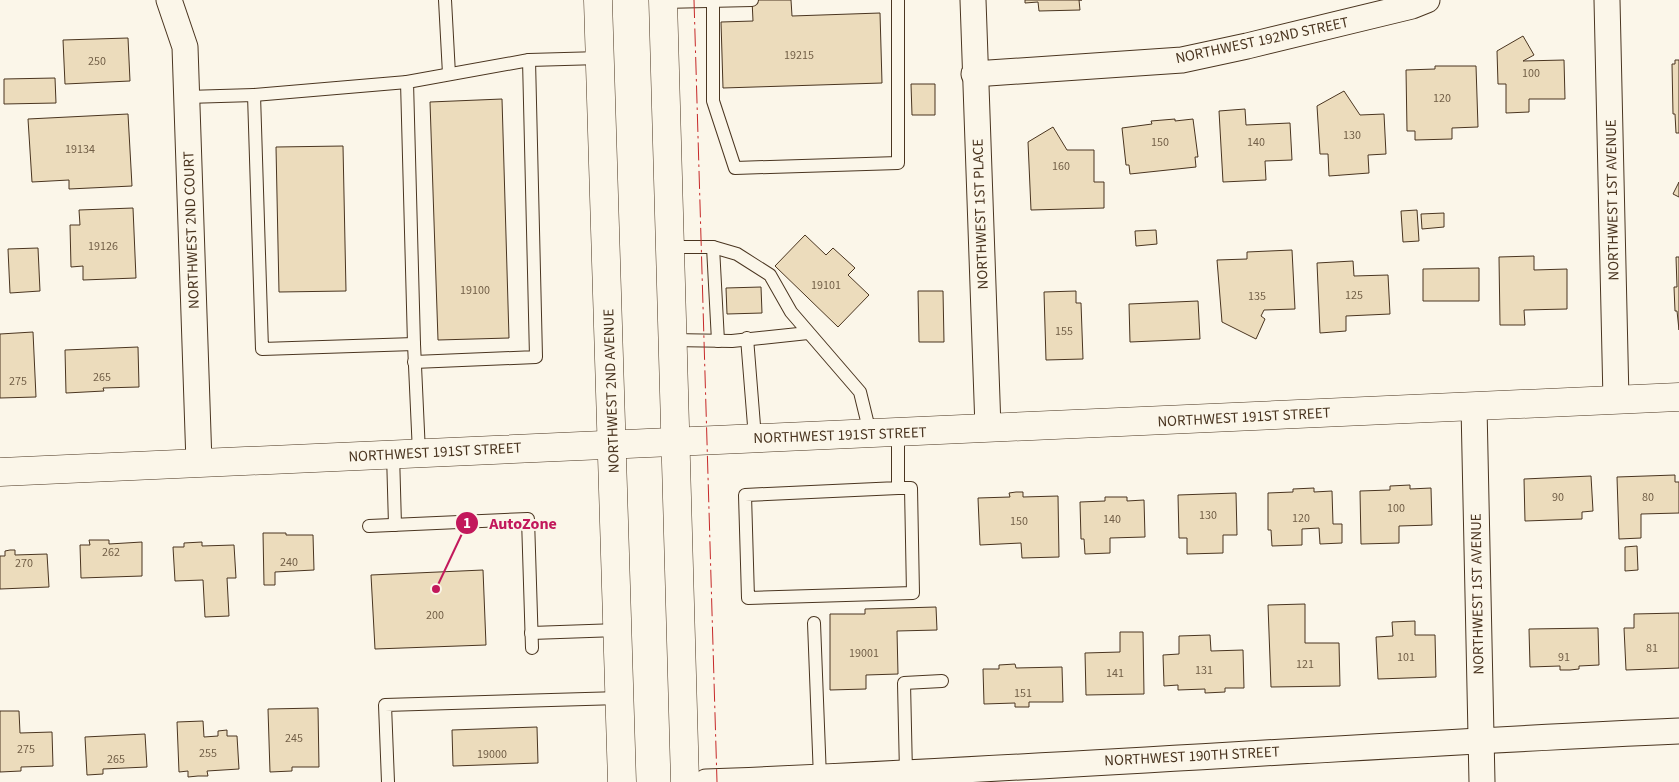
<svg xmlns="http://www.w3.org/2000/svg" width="1679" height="782" font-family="'Source Sans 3',sans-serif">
<rect width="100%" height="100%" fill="#fbf6e9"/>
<!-- building -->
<g fill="#ecdcbc" stroke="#4a3520">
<path d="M 752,0 L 791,0 L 792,16 L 880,13 L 882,83 L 723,88 L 721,22 L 753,21 Z"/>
<path d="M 1025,0 L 1082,0 L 1079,0 L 1080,10 L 1039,11 L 1038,2 L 1025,3 Z"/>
<path d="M 1523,36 L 1534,55 L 1523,61 L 1564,60 L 1565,99 L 1529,99 L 1529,112 L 1506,113 L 1506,84 L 1498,84 L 1497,51 Z"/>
<path d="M 128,38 L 130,81 L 65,84 L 63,40 Z"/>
<path d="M 1675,60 L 1679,60 L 1679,133 L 1676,133 L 1675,114 L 1673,114 L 1672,64 L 1675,64 Z"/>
<path d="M 1435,66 L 1476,66 L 1478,127 L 1452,128 L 1452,139 L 1415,140 L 1415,131 L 1407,131 L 1406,70 L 1435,69 Z"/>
<path d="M 55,78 L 56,103 L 4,104 L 4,79 Z"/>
<path d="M 911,84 L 935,84 L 935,115 L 912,115 Z"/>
<path d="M 1344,91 L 1360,115 L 1384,114 L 1386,154 L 1368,155 L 1369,173 L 1329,176 L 1328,154 L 1320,154 L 1317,106 Z"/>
<path d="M 502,99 L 509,338 L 438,340 L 430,102 Z"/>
<path d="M 1245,109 L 1246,125 L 1290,123 L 1292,160 L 1265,161 L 1266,180 L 1223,182 L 1219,111 Z"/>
<path d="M 128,114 L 132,186 L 69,189 L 69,180 L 32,182 L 28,119 Z"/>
<path d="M 1175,119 L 1175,121 L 1193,119 L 1198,157 L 1195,157 L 1196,167 L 1130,174 L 1129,165 L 1126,165 L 1122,128 L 1152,124 L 1151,121 Z"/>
<path d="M 1053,127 L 1067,150 L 1094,150 L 1094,182 L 1104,182 L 1104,208 L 1031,210 L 1028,142 Z"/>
<path d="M 343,146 L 346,291 L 279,292 L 276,147 Z"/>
<path d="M 1679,182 L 1679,197 L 1673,194 Z"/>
<path d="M 133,208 L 136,278 L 83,280 L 83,266 L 71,267 L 70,225 L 80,225 L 79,210 Z"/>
<path d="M 1417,210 L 1419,241 L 1403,242 L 1401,211 Z"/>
<path d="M 1444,213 L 1444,227 L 1422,229 L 1421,214 Z"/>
<path d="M 1156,230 L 1157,244 L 1136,246 L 1135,231 Z"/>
<path d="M 805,235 L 826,255 L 833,248 L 855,268 L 848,275 L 869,295 L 838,327 L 775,266 Z"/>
<path d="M 38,248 L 40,291 L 10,293 L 8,249 Z"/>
<path d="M 1292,250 L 1295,309 L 1264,310 L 1261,316 L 1265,319 L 1256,339 L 1222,322 L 1217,260 L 1247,259 L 1247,252 Z"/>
<path d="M 1534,256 L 1534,270 L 1567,269 L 1567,309 L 1524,310 L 1525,325 L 1500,325 L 1499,257 Z"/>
<path d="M 1676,257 L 1679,257 L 1679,330 L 1677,311 L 1675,311 L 1674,287 L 1677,287 Z"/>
<path d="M 1353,261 L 1354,276 L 1388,275 L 1390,314 L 1346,316 L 1346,331 L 1320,333 L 1317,263 Z"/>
<path d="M 1479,268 L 1479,301 L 1423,301 L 1423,269 Z"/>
<path d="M 761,287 L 762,313 L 727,314 L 726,288 Z"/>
<path d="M 918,291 L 943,291 L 944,342 L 919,342 Z"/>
<path d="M 1076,291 L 1076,303 L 1081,303 L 1083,359 L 1046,360 L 1044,292 Z"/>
<path d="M 1198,301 L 1200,339 L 1130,342 L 1129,304 Z"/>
<path d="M 33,332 L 36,397 L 0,398 L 0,334 Z"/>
<path d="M 138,347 L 139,387 L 103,388 L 104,391 L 66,393 L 65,350 Z"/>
<path d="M 1675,475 L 1675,482 L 1679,482 L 1679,513 L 1641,514 L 1641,538 L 1619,539 L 1617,477 Z"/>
<path d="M 1591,476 L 1593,511 L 1582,512 L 1582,519 L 1525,521 L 1524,479 Z"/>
<path d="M 1410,485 L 1410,489 L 1431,488 L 1432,525 L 1399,526 L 1399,543 L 1361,544 L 1360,491 L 1390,490 L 1390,486 Z"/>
<path d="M 1314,488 L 1314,492 L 1332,491 L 1333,524 L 1342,524 L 1342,543 L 1320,544 L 1319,528 L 1302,529 L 1302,545 L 1272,546 L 1271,530 L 1268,530 L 1268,493 L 1293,492 L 1293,489 Z"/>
<path d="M 1016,492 L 1023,492 L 1023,497 L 1058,496 L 1059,557 L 1022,558 L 1021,543 L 980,545 L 978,498 L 1010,497 L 1009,493 Z"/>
<path d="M 1236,493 L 1237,535 L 1223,535 L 1223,553 L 1187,554 L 1187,538 L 1179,538 L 1178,495 Z"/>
<path d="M 1105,497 L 1127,497 L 1127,501 L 1144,500 L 1145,537 L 1110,538 L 1110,553 L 1085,554 L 1084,539 L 1081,539 L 1080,502 L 1105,501 Z"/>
<path d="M 263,533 L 286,533 L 286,535 L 313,535 L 314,570 L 275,572 L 275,585 L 264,585 Z"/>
<path d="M 89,540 L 109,540 L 109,544 L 142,542 L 142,576 L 81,578 L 80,545 L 90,545 Z"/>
<path d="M 202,542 L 202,546 L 234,545 L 236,578 L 227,578 L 229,616 L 205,617 L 203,580 L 175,581 L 173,547 L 184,547 L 184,543 Z"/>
<path d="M 1637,546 L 1638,570 L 1625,571 L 1625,547 Z"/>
<path d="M 10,550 L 15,550 L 15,555 L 47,554 L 49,587 L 0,589 L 0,556 L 5,556 L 5,551 Z"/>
<path d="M 483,570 L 486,645 L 375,649 L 371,575 Z"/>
<path d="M 1305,604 L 1305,643 L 1339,643 L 1340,686 L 1271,687 L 1268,605 Z"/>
<path d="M 936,607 L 937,630 L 897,631 L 898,674 L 866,675 L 866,689 L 830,690 L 830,614 L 865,614 L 865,609 Z"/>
<path d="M 1679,613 L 1679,668 L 1626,670 L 1624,628 L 1634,628 L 1634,614 Z"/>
<path d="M 1415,621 L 1415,635 L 1435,635 L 1436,677 L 1378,679 L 1376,637 L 1393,636 L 1392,622 Z"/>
<path d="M 1598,628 L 1599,665 L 1579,666 L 1579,669 L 1570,670 L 1560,670 L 1560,666 L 1530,667 L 1529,629 Z"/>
<path d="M 1120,632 L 1143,632 L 1144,694 L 1086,695 L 1085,653 L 1120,652 Z"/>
<path d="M 1210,635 L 1211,651 L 1243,650 L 1244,688 L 1225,688 L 1225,692 L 1205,693 L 1205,689 L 1178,690 L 1178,685 L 1164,686 L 1163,655 L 1179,654 L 1179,636 Z"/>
<path d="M 1015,664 L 1016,668 L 1062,667 L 1063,702 L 1029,702 L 1029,707 L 1015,707 L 1015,703 L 984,704 L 983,669 L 999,669 L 999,665 Z"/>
<path d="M 318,708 L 319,767 L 292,767 L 292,771 L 270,772 L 268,709 Z"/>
<path d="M 0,711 L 19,711 L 20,733 L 52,732 L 53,766 L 21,767 L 21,771 L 0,772 Z"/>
<path d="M 203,721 L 204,737 L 218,736 L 218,731 L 227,730 L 227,736 L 237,736 L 239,769 L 207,771 L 208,776 L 198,776 L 188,777 L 188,771 L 179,772 L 177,722 Z"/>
<path d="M 537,727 L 538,763 L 453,766 L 452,730 Z"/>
<path d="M 145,734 L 147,767 L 103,769 L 103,774 L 87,775 L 85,737 Z"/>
</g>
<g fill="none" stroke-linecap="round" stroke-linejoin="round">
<defs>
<g id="lane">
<path d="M 445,0 L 449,74"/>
<path d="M 713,0 L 713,101 L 735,168 L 898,163 L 898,0"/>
<path d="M 663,2 L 752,0"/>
<path d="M 254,95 L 407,82"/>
<path d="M 187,97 L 254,95 L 262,349 L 414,344 L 419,453"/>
<path d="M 670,247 L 713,247 L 737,254 L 770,275 L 791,312 L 860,392 L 870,433"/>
<path d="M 713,247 L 718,341"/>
<path d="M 747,338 L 755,438"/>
<path d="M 672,340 L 732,341 L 808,333"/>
<path d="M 414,344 L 407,82 L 529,60 L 600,58"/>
<path d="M 414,362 L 536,357 L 529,60"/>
<path d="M 393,454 L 395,525"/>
<path d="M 898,488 L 745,495 L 748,598 L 913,593 L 911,488 L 898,488 L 898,432"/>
<path d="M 369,526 L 528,519 L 532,648"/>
<path d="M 814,623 L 820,778"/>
<path d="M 531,633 L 618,630"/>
<path d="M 906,773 L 904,683 L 942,681"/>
<path d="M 388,782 L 385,705 L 620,698"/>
</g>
<g id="street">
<path d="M 169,0 L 185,47 L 199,463"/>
<path d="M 973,0 L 988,428"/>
<path d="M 1607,0 L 1616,400"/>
<path d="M 974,74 L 1182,60 L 1247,46 L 1412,6 L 1427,0"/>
<path d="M 1474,407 L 1482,782"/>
<path d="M 706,782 C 1030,770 1354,745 1679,731"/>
</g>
<path id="secondary" d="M 0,472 L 1679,397"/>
<g id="primary">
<path d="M 598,0 L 622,782"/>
<path d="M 663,0 L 685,782"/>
</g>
</defs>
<!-- lane casing -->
<use href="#lane" stroke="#4a3520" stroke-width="14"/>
<!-- street casing -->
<use href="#street" stroke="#4a3520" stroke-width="27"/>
<!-- secondary casing -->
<use href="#secondary" stroke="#4a3520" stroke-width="29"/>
<!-- primary casing -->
<use href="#primary" stroke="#4a3520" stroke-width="29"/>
<!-- lane -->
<use href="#lane" stroke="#fbf6e9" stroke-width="12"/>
<!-- street -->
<use href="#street" stroke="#fbf6e9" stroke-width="25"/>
<!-- secondary -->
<use href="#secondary" stroke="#fbf6e9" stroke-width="28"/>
<!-- primary -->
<use href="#primary" stroke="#fbf6e9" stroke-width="28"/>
<!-- power -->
<path stroke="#c62828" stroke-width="1" stroke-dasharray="18 4 2.5 4" stroke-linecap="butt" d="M 694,0 L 717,782"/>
</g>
<g text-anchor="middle" stroke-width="4" stroke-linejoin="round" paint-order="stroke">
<!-- number labels -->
<g font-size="12" fill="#725f47">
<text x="799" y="59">19215</text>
<text x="97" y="65">250</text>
<text x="1531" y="77">100</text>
<text x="1442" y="102">120</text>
<text x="1352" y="139">130</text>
<text x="1160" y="146">150</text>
<text x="1256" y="146">140</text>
<text x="80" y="153">19134</text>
<text x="1061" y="170">160</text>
<text x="103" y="250">19126</text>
<text x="826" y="289">19101</text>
<text x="475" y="294">19100</text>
<text x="1354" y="299">125</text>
<text x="1257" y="300">135</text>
<text x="1064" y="335">155</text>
<text x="102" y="381">265</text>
<text x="18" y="385">275</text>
<text x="1558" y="501">90</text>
<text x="1648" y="501">80</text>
<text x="1396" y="512">100</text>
<text x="1208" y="519">130</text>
<text x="1301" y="522">120</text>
<text x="1112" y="523">140</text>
<text x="1019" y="525">150</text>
<text x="111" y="556">262</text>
<text x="289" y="566">240</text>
<text x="24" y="567">270</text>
<text x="435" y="619">200</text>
<text x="1652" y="652">81</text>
<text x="864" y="657">19001</text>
<text x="1406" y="661">101</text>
<text x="1564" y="661">91</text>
<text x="1305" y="668">121</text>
<text x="1204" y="674">131</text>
<text x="1115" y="677">141</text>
<text x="1023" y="697">151</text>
<text x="294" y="742">245</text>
<text x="26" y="753">275</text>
<text x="208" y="757">255</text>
<text x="492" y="758">19000</text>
<text x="116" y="763">265</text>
</g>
<!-- street labels -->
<g font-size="15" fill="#4a3520" stroke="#fbf6e9">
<text transform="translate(1262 40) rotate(-12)" y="5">NORTHWEST 192ND STREET</text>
<text transform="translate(1612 200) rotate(-91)" y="5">NORTHWEST 1ST AVENUE</text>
<text transform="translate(980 214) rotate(-92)" y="5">NORTHWEST 1ST PLACE</text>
<text transform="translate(191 230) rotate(-92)" y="5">NORTHWEST 2ND COURT</text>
<text transform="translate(611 391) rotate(-92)" y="5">NORTHWEST 2ND AVENUE</text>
<text transform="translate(1244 417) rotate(-3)" y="5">NORTHWEST 191ST STREET</text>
<text transform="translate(840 435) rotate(-2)" y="5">NORTHWEST 191ST STREET</text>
<text transform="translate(435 452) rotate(-3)" y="5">NORTHWEST 191ST STREET</text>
<text transform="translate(1477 594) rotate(-91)" y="5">NORTHWEST 1ST AVENUE</text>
<text transform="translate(1192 756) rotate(-3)" y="5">NORTHWEST 190TH STREET</text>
</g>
</g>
<!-- callouts -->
<path fill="none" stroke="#c2185b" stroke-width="2" d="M436 589L467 523"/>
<g fill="#c2185b" stroke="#fbf6e9" stroke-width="2">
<circle cx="436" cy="589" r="5"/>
<circle cx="467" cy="523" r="12"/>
</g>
<g font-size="15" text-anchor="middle" font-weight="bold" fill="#fff">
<text x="467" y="528">1</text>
</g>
<g font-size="16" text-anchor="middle" font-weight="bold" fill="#c2185b" stroke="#fbf6e9" stroke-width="4" stroke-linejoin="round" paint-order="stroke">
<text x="523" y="529">AutoZone</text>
</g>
</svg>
